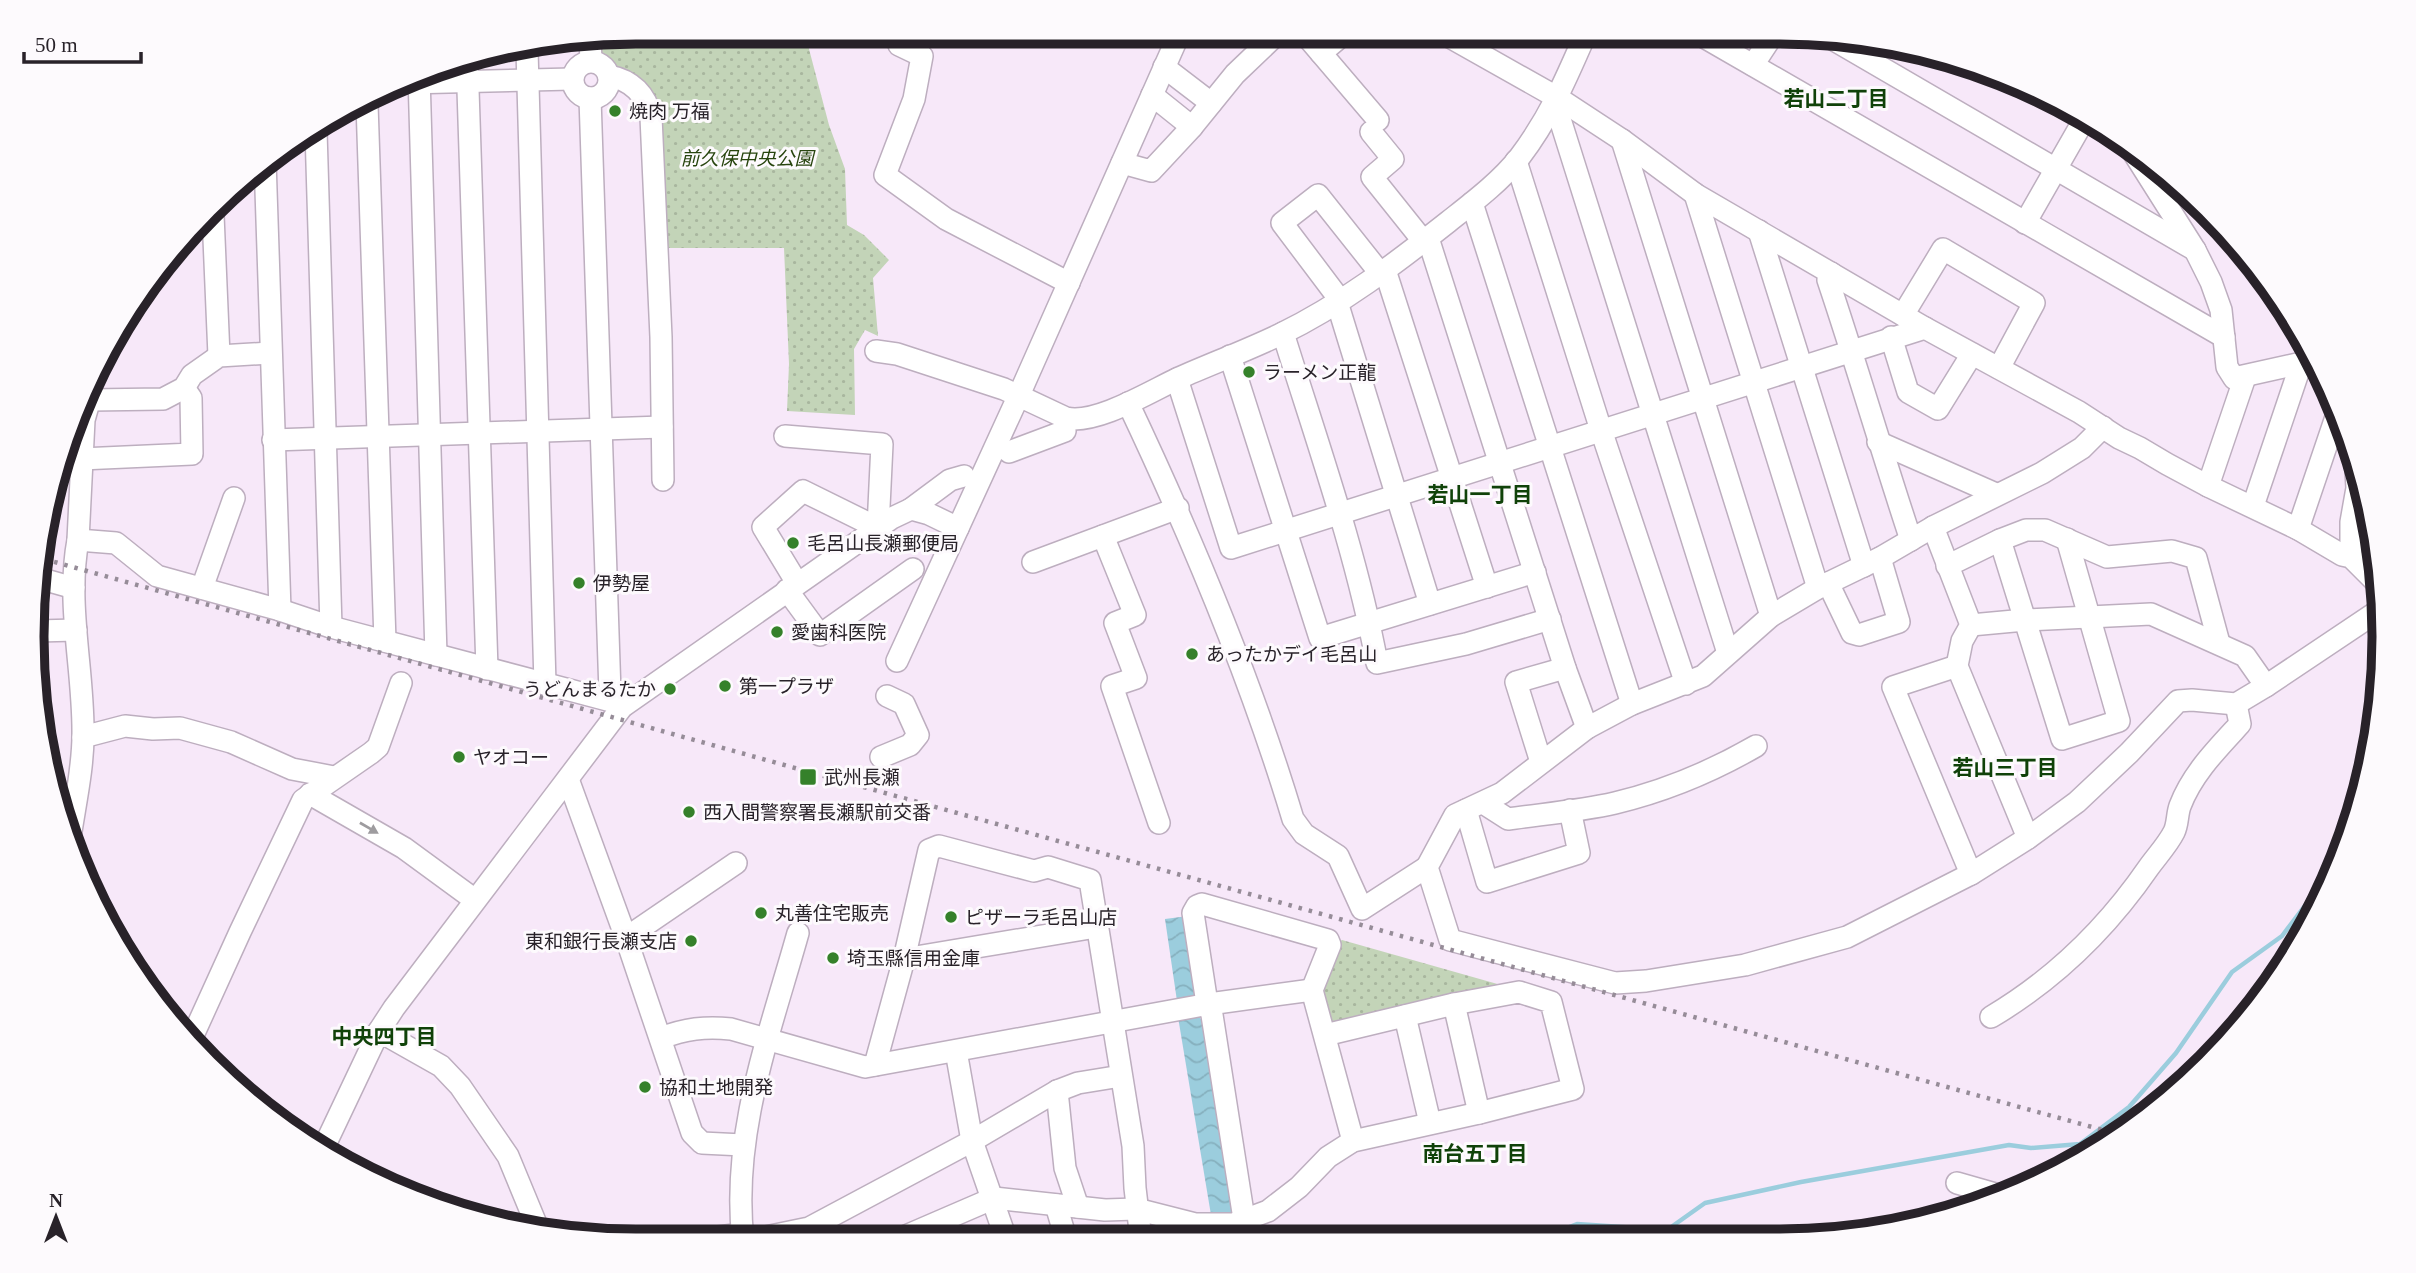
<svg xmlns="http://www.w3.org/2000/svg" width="2416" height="1273" font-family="'Times New Roman','Noto Sans JP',serif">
<defs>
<pattern id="grass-dots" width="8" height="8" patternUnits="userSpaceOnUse" patternTransform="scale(1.75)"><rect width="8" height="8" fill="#c3d4b8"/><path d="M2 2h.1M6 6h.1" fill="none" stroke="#a8b69e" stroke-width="1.8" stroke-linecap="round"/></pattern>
<pattern id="water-waves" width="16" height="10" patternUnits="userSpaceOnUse" patternTransform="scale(1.75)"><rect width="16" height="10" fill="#9bcddd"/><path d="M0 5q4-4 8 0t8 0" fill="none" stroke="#86b0be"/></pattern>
</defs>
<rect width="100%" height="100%" fill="#f7e8f9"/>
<!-- grass -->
<g fill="url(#grass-dots)">
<path d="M 637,32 L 804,32 L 807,36 L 809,49 L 829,125 L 845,169 L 847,225 L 864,235 L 889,260 L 873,278 L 878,336 L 865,330 L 854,349 L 855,415 L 787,411 L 789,364 L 784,248 L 662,248 L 655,108 L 617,71 L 609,60 L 596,53 L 595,38 Z"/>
<path d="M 1342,940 L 1501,985 L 1504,987 L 1329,1026 L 1320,987 L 1339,942 Z"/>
</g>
<!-- water -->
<g fill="url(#water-waves)">
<path d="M 1188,916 L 1200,998 L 1177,1001 L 1165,919 Z"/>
<path d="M 1197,1015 L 1201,1019 L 1234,1212 L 1230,1217 L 1211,1215 L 1178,1017 Z"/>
</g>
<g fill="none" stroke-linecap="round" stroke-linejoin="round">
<!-- stream -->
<path stroke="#9bcddd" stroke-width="4.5" d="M 1544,1237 L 1577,1224 L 1667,1230 L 1705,1203 L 1801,1182 L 2009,1145 L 2031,1148 L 2080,1144 L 2129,1107 L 2176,1053 L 2232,972 L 2282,936 L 2338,862"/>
<defs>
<g id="minor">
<path d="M 901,32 L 899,45 L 922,56 L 914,99 L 885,175 L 946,219 L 1069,283"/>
<path d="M 1303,32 L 1378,120"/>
<path d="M 1441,32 L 1558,98 L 1622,140 L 1695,194 L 1925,328 L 2079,412 L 2119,438 L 2140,448 L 2167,464 L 2208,486 L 2298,529 L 2342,555 L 2351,557 L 2380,586"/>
<path d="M 1697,33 L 2224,337"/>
<path d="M 1822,33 L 2195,250"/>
<path d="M 590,39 L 591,61"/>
<path d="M 527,50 L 545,684"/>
<path d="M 1321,53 L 1346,32"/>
<path d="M 467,59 L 487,669"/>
<circle cx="591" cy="80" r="18"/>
<path d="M 1753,65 L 1774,33"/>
<path d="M 1164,67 L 1211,103"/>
<path d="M 419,76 L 436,655"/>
<path d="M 609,76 C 632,80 646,95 651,117 L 661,337 L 663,480"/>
<path d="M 408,83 L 572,79"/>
<path d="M 2036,90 L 2085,118"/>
<path d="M 1152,95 L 1192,127"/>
<path d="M 590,98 L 610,693 L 615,702"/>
<path d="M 1558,98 L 1559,116 L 1728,653"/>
<path d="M 367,104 L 385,641"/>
<path d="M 316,131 L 331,627"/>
<path d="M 1371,132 L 1393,159 L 1372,177 L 1424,242"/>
<path d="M 1622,140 L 1771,616"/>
<path d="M 2128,144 L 2195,250 L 2211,282 L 2221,310 L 2227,367 L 2234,378 L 2315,360"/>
<path d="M 265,160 L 280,610"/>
<path d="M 1516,161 L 1601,430 L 1686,684"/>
<path d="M 1122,163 L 1151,171 L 1192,127 L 1235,74 L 1279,32"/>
<path d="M 1695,194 L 1818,588"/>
<path d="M 1472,203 L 1632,704"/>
<path d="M 213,215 L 219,356"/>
<path d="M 2025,223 L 2085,118"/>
<path d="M 1759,231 L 1864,566"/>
<path d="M 1428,238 L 1565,668 L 1587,728"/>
<path d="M 1385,270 L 1487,587"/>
<path d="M 1831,273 L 1828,280 C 1857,366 1882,453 1911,540"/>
<path d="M 1340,300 L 1282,223 L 1318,195 L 1380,273"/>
<path d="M 1337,302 L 1430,604"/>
<path d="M 1903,315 L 1943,249 L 2034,303 L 1999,368"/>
<path d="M 1283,333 C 1317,442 1356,551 1377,663 L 1466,644 L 1550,619"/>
<path d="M 1891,337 L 1908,392 L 1938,409 L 1972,354"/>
<path d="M 876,351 L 897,354 L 1004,389 L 1066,418 C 1096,425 1151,391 1179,378 C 1213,363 1248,350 1281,334 C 1341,305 1396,263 1448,222 C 1472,203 1500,182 1519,158 C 1550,117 1566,79 1586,33"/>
<path d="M 1230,356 L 1320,638 L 1535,572"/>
<path d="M 1177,379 L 1231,548 L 1925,328"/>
<path d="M 90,400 L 163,399 L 184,388 L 192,375 L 219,356 L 270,353"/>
<path d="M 1128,403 C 1192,538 1250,676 1293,819 L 1304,834 L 1338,856 L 1362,909 L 1427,867"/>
<path d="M 2103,427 L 2082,448 L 2042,473 L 1933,527 L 1880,558 L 1818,588 L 1771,616 L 1703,676 L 1632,704 L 1587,728 L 1502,793 L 1455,815 L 1427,867 L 1450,940 L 1615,983 L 1646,981 L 1745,965 L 1847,937 L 1971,874 L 2028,838 L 2077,802 L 2129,753 L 2178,701 L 2192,700 L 2236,704 L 2266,686 L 2381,609"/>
<path d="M 785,436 L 882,444 L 878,528 L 803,491 L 763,527 L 797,583"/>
<path d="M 273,440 L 662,427"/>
<path d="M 1878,442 L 1996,494"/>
<path d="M 1009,452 L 1065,431"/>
<path d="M 81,459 L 192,454 L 191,398 L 184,388"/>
<path d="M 2208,486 L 2245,377"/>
<path d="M 2253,506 L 2301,364"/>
<path d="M 911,509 L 950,480 L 964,476"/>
<path d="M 1933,527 L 1971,625 L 1962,641 L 1957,666 L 2028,838"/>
<path d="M 2298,529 L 2338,411"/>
<path d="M 1103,536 L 1135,615 L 1115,623 L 1136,678 L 1112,686 L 1159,823"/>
<path d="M 78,540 L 116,543 L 157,576 L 280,610 L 331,627 L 615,702 L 622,707"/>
<path d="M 2000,540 L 2062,739 L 2119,721 L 2067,539"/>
<path d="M 2351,557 L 2351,522 L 2357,488 L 2355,454"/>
<path d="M 1033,562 L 1178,508"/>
<path d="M 1947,566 L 2000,540 L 2026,530 L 2045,530 L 2107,557 L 2172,551 L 2196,558 L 2219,643"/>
<path d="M 42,579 L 74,588"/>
<path d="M 1828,583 L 1852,633 L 1859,635 L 1899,622 L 1880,558"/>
<path d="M 202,588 L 234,498"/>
<path d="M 787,590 L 820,635 L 913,569"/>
<path d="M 1971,625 L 2025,620 L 2151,614 L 2245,656 L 2266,686"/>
<path d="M 37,631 L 76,630"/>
<path d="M 897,661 L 1019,395 L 1180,32"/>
<path d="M 1957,666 L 1893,687 L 1971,874"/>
<path d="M 83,737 L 125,726 L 153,729 L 180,728 L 231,742 L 292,769 L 334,777"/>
<path d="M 881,757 L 910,745 L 918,735 L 904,704 L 887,696"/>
<path d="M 1541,762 L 1516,682 L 1565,668"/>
<path d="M 568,779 L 626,938 L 692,1133 L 702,1143 L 743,1145"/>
<path d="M 310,794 L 404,848 L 475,900"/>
<path d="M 1483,803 L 1508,819 C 1543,814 1580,811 1615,803 C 1665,791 1711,772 1756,746"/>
<path d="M 1466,810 L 1487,882 L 1579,853 L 1570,810"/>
<path d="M 70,838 C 75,804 83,769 83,735 C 84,671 66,605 78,540 L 84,420 L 91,395"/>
<path d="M 626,938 L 736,863"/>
<path d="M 904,959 L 1096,927"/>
<path d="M 1454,1004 L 1479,1113"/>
<path d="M 1405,1016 L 1430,1123"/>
<path d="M 1991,1017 C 2055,979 2107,928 2149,867 C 2157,856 2168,844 2174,832 C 2178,824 2177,814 2180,806 C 2192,774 2217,749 2240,724 L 2236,704"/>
<path d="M 379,1031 L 441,1066 L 460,1086 L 508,1156 L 539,1231"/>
<path d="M 661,1038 C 685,1029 705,1026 731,1029 L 865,1067 L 1209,1004 L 1312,990"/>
<path d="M 190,1042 L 240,932 L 303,800 L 371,753 L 378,747 L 401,683"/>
<path d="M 956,1051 L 972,1141 L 1006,1239"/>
<path d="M 875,1065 L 904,959 L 929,850 L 939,846 L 1034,871 L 1048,867 L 1090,880 L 1133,1146 L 1135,1188 L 1141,1239"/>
<path d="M 1057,1091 L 1065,1168 L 1078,1207"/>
<path d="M 324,1147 L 379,1031 L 394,1008 L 622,707 L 892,518 L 911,509 L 929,514 L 958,528"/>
<path d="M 1957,1183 L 2006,1197"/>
<path d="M 1056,1205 L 1066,1239"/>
<path d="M 1247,1238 L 1212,1015 L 1206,997 L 1193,913 L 1197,906 L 1202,904 L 1328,940 L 1330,945 L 1312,990 L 1353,1141"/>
<path d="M 899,1239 L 994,1198 L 1105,1210 L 1136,1209 L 1195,1224 L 1233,1224 L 1268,1211 L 1299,1187 L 1328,1157 L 1353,1141 L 1479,1113 L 1573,1089 L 1551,1002 L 1519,992 L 1454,1004 L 1325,1035"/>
<path d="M 695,1240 L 742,1234"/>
<path d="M 743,1240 C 731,1134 770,1033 798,933"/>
<path d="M 751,1240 L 809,1228 L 972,1141 L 1057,1091 L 1078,1083 L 1121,1076"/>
</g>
</defs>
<!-- minor casing -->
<use href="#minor" stroke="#bdaebf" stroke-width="24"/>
<!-- minor -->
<use href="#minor" stroke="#fff" stroke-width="21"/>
<!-- rail -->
<path stroke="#968c98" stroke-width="4.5" stroke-dasharray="3.5 7" stroke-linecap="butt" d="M 44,559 C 736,752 1429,944 2121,1135"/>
</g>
<!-- one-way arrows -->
<defs><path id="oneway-solid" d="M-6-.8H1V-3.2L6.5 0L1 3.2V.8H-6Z" transform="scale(1.75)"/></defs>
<use fill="#9e9c9f" href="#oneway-solid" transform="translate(369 828) rotate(30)"/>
<!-- markers -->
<g fill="#35812a" stroke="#fdfafd" stroke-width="2.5">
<circle cx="615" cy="111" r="7"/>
<circle cx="1249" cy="372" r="7"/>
<circle cx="793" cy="543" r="7"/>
<circle cx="579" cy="583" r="7"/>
<circle cx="777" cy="632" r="7"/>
<circle cx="1192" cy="654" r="7"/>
<circle cx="725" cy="686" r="7"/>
<circle cx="670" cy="689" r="7"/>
<circle cx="459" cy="757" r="7"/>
<rect x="799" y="768" width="18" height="18" rx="3.5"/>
<circle cx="689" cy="812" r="7"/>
<circle cx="761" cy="913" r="7"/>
<circle cx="951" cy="917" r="7"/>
<circle cx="691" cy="941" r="7"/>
<circle cx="833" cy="958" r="7"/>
<circle cx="645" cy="1087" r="7"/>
</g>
<g text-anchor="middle" stroke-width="6" stroke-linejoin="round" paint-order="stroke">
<!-- poi labels -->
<g font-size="19" fill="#282229" stroke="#fdfafd" text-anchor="start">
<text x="629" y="118">焼肉 万福</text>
<text x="1263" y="379">ラーメン正龍</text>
<text x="807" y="550">毛呂山長瀬郵便局</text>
<text x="593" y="590">伊勢屋</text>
<text x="791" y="639">愛歯科医院</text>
<text x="1206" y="661">あったかデイ毛呂山</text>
<text x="739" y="693">第一プラザ</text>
<text x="656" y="696" text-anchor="end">うどんまるたか</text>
<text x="473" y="764">ヤオコー</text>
<text x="824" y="784">武州長瀬</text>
<text x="703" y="819">西入間警察署長瀬駅前交番</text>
<text x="775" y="920">丸善住宅販売</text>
<text x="965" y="924">ピザーラ毛呂山店</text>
<text x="677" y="948" text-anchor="end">東和銀行長瀬支店</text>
<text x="847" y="965">埼玉縣信用金庫</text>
<text x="659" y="1094">協和土地開発</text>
</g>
<!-- park labels -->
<g font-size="19" font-style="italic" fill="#28450f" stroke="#fdfafd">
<text x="747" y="165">前久保中央公園</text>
</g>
<!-- neighbourhood labels -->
<g font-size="21" font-weight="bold" fill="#104209" stroke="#fdfafd">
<text x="1836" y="106">若山二丁目</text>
<text x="1480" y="502">若山一丁目</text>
<text x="2005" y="775">若山三丁目</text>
<text x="384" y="1044">中央四丁目</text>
<text x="1475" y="1161">南台五丁目</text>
</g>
</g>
<!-- crop -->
<path d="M0 0H2416V1273H0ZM636 44H1780A592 592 0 0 1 2372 636V637A592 592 0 0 1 1780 1229H636A592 592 0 0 1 44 637V636A592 592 0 0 1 636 44Z" fill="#fdfafd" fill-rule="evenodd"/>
<path fill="none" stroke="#282229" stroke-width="9" d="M636 44H1780A592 592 0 0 1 2372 636V637A592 592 0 0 1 1780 1229H636A592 592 0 0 1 44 637V636A592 592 0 0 1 636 44Z"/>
<!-- north arrow -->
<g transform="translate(56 1217)" stroke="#fdfafd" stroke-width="5" paint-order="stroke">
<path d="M0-5L12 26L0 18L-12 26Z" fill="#282229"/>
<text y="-10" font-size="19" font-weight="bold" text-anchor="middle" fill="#282229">N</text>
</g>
<!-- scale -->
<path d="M24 52v10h117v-10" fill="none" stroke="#282229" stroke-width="3.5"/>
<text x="35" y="52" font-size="21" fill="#282229" stroke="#fdfafd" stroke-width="5" paint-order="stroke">50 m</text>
</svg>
